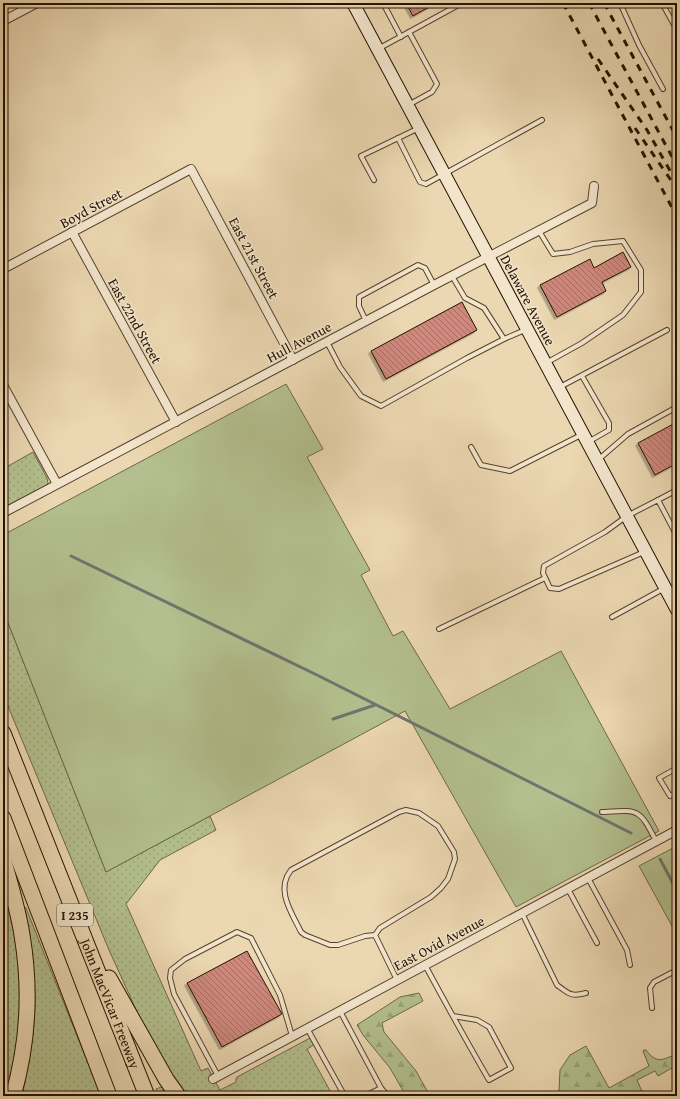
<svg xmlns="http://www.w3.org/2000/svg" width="680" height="1099" font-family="'Gentium Book Plus',serif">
<defs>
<pattern id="grass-dots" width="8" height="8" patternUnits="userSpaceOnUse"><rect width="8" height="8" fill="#b3bf8e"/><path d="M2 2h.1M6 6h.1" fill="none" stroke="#9aa379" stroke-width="1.8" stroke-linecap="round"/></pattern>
<pattern id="forest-firs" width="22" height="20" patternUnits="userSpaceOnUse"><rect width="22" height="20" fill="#b3bf8e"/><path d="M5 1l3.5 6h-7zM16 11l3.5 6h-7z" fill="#9aa379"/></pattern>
<pattern id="building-back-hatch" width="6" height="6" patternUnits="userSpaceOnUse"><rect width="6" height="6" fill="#d0877c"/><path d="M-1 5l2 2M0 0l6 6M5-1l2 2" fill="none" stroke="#a96d63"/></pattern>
<filter id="shadow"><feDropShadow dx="-2.5" dy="2.5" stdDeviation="0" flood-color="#0004"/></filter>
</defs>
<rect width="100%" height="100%" fill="#ebd7b1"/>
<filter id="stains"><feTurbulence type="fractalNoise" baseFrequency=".005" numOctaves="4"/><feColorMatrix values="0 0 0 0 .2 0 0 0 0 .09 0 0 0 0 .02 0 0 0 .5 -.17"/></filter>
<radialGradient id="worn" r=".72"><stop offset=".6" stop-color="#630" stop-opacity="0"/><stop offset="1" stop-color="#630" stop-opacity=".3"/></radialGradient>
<!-- grass -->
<g fill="url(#grass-dots)" stroke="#6c6847">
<path d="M 33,452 L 47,478 L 48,483 L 46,486 L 3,508 L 3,469 Z"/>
<path d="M 3,610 L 106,872 L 210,816 L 216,830 L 160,860 L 126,904 L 201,1071 L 208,1068 L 220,1090 L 236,1082 L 236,1079 L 237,1077 L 310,1038 L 312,1039 L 314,1045 L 307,1049 L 333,1096 L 186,1096 L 153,1047 L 109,950 L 3,694 Z"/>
<path d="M 3,888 L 14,923 L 21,975 L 19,1037 L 8,1096 L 3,1096 Z"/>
<path d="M 24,907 L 26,908 L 101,1096 L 22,1096 C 29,1064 35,1032 35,999 C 35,968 29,938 24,907 Z"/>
<path d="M 164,1086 L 171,1096 L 159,1096 L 156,1089 Z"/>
</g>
<!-- forest -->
<g fill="url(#forest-firs)" stroke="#6c6847">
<path d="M 419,993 L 423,1001 L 382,1023 L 384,1032 L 416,1071 L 430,1096 L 406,1096 L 390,1068 L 363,1035 L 357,1025 L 400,997 Z"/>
<path d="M 586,1046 L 609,1088 L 649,1066 L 643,1051 L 644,1050 L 646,1050 C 656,1064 663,1060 676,1054 L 677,1065 L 658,1076 L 655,1071 L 637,1080 L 644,1096 L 551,1096 L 559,1091 L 560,1070 L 570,1055 Z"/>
</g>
<!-- park -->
<g fill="#b3bf8e" stroke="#6c6847">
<path d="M 286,384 L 323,449 L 307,457 L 370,570 L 361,575 L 393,636 L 403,631 L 450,709 L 561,651 L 659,831 L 516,907 L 405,711 L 106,872 L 3,610 L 3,535 Z"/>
<path d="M 673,848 L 677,856 L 677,935 L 639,866 Z"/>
</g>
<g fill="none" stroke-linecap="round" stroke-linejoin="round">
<!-- stream -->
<g stroke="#6d756d" stroke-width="3">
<path d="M 71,556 L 317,675 L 631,833"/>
<path d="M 333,719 L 375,705"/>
<path d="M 660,859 L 677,891"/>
</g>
</g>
<!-- building -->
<g fill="url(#building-back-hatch)" stroke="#251200" filter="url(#shadow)">
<path d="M 406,3 L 436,3 L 413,16 Z"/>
<path d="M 623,252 L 631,267 L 602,282 L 606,291 L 557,317 L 540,285 L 590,259 L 594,268 Z"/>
<path d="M 462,302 L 477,330 L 386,379 L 371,351 Z"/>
<path d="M 677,422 L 677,463 L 655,475 L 638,443 Z"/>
<path d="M 247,951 L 282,1014 L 222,1047 L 187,983 Z"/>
</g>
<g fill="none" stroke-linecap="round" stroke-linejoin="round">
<defs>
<g id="lane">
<path d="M 383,3 L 401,37"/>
<path d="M 620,3 L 639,45 L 663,89"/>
<path d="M 662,3 L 677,30"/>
<path d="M 409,32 L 437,84 L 432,92 L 410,104"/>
<path d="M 378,49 L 462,3"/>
<path d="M 398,138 L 420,182 L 426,184 L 542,120"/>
<path d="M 374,180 L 361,156 L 419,128"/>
<path d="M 539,231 L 553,254 L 570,252 L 593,244 L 623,241 L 641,270 L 641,292 L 623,315 L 582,343 L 546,363"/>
<path d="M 452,276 L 465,298 L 484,308 L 504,339 L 525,330"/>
<path d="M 366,321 L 359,306 L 359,297 L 418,265 L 425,268 L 434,285"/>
<path d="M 327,342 L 340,367 L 361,396 L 381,406 L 467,358 L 504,339"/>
<path d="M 582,376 L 609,423 L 609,430 L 588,442"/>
<path d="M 560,387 L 667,330"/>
<path d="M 471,447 L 481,465 L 510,471 L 581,435"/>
<path d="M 598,460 L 628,434 L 677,407"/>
<path d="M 658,500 L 677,490"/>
<path d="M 644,552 L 559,589 L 550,588 L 543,573 L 544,566 L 605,532 L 627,516 L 658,500 L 677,536"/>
<path d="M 612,617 L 663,589"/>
<path d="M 439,629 L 545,578"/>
<path d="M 677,768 L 659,778 L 670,796 L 677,792"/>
<path d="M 602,812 C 639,810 639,808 656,841"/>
<path d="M 588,878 L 627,950 L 630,965"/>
<path d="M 568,889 L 597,943"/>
<path d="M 522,913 L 557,985 C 569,994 571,997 586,993"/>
<path d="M 375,935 L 380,928 L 431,897 L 441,888 L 448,879 L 455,859 L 454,852 L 438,826 L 419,813 L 406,810 L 399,812 L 291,870 C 275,890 292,913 301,932 L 305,935 L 330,945 L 338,945 L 365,936 L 375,935 L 397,980"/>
<path d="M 425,965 C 446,1004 467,1042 489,1080 L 511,1068 L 489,1027 L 477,1020 L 453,1016"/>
<path d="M 652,1008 L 650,988 L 654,982 L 677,970"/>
<path d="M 340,1011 L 381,1088 L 365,1096"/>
<path d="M 307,1028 L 343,1093 L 347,1096"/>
<path d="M 218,1076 L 174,994 L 170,978 L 171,970 L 185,959 L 237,932 L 251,938 L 280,995 L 292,1036"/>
<path d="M 381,1088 L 388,1096"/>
</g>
<g id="street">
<path d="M 3,21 L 37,3"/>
<path d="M 72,232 L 176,422"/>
<path d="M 3,269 L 191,169 L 293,360"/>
<path d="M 3,385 L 57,484"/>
<path d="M 3,513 L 434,285 L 592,203 L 594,186"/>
<path d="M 213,1079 L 677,830"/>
</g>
<path id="secondary" d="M 353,3 L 677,610"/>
<g id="highway">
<path id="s1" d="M 3,733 L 147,1096"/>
<path d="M 3,818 L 109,1096"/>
<path d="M 3,858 C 10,884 18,909 22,935 C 31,989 28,1044 13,1096"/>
<path d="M 109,978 L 166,1079 L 178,1096"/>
</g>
</defs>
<!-- lane casing -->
<use href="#lane" stroke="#56432c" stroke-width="6"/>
<!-- street casing -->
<use href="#street" stroke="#56432c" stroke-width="10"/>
<!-- secondary casing -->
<use href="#secondary" stroke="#251200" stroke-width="14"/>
<!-- highway casing -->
<use href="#highway" stroke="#251200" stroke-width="17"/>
<!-- lane -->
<use href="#lane" stroke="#f2e5cc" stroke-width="4"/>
<!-- street -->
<use href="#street" stroke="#f2e5cc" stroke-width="8"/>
<!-- secondary -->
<use href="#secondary" stroke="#f2e5cc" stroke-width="12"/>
<!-- highway -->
<use href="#highway" stroke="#ebd7b1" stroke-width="15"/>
<!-- rail -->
<g stroke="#251200" stroke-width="3" stroke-dasharray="7 7" stroke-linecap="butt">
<path d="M 563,3 L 677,217"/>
<path d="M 589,3 L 677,166"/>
<path d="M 604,3 L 677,138"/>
<path d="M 598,59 L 647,130 L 677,183"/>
<path d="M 635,128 L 677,189"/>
</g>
</g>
<g text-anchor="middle" stroke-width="3" stroke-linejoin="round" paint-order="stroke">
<!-- shield labels -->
<rect fill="#f2e5cc" stroke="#62513d" stroke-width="1" x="57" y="904" width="36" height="22" rx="3"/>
<g font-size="13" font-weight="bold" fill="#251200">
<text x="75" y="920">I 235</text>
</g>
<!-- street labels -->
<g font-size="14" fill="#251200" stroke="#f2e5cc">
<text transform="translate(91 208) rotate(-28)" y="5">Boyd Street</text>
<text transform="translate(254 258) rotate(62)" y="5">East 21st Street</text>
<text transform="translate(528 300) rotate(62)" y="5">Delaware Avenue</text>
<text transform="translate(135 321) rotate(61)" y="5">East 22nd Street</text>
<text transform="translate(299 342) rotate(-28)" y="5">Hull Avenue</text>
<text transform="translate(439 943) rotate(-28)" y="5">East Ovid Avenue</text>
<text dy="5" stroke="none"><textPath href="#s1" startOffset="291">John MacVicar Freeway</textPath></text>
</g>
</g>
<!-- margin -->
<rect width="680" height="1099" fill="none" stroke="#ebd7b1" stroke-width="16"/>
<rect x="4" y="4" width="672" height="1091" fill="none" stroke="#251200" stroke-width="2"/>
<rect x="8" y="8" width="664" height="1083" fill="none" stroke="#251200"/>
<rect width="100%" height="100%" filter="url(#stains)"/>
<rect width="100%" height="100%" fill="url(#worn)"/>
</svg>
